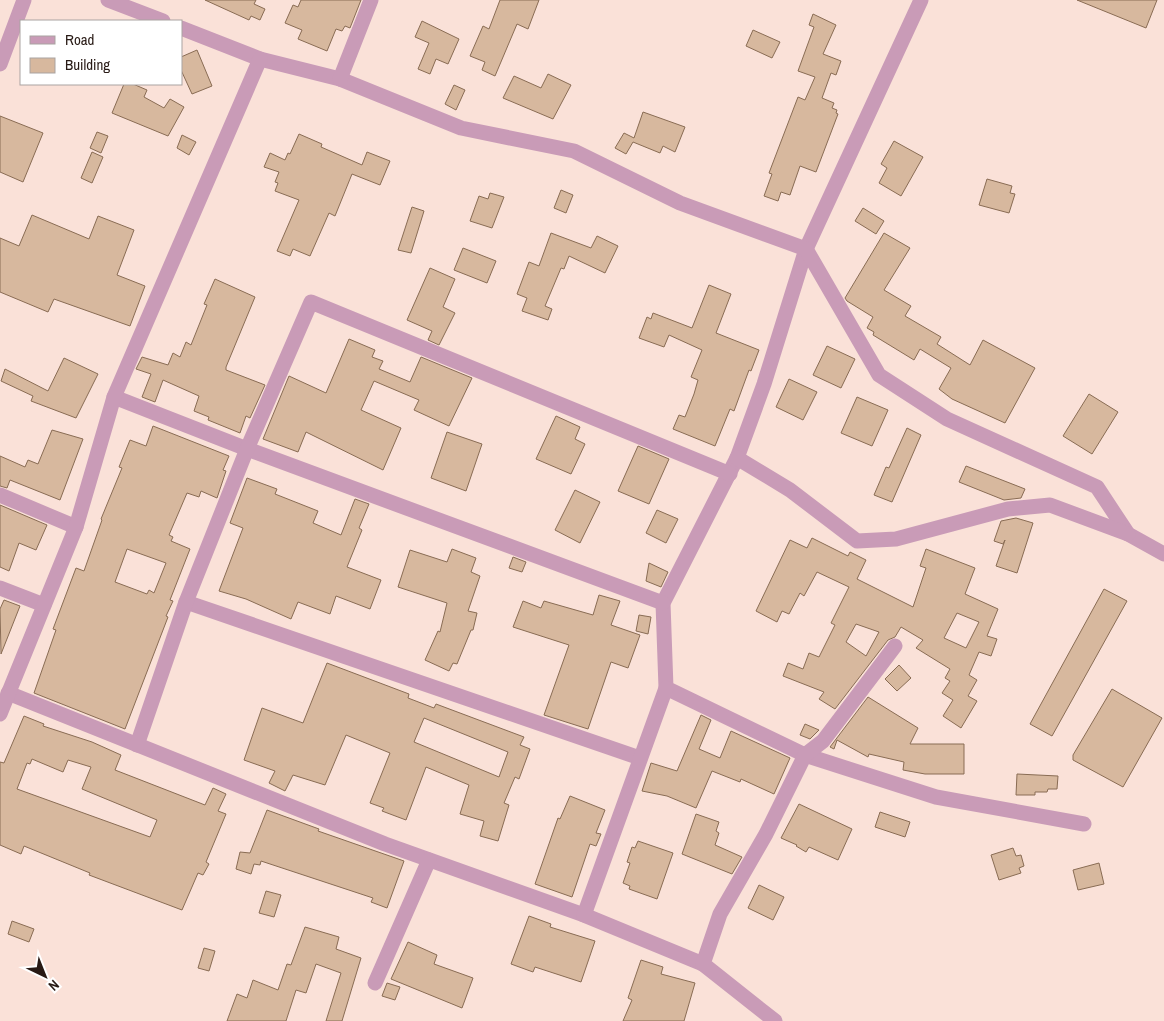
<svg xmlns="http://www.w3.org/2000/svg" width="1164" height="1021" font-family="'Archivo Narrow',sans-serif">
<rect width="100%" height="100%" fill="#fae1d8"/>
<!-- building -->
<g fill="#d7b89e" stroke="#896c54" fill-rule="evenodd">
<path d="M 205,0 L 256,0 L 254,4 L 265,9 L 260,20 L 251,16 L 249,20 Z"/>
<path d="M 301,0 L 361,0 L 350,28 L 345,26 L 342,31 L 336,29 L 327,51 L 298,39 L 302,30 L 285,23 L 293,5 L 298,7 Z"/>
<path d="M 500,0 L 539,0 L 528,29 L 517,24 L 495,76 L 482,70 L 485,62 L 470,56 L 483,26 L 489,29 Z"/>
<path d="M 1077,0 L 1157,0 L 1146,28 Z"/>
<path d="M 813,14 L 836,25 L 823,54 L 841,61 L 836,75 L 831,73 L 822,98 L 834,103 L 832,108 L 837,110 L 836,113 L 838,114 L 816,172 L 800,166 L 790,195 L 781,192 L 778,201 L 764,196 L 772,174 L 769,173 L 798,97 L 805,100 L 815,77 L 798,71 L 814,27 L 809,25 Z"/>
<path d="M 422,21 L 459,39 L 448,64 L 436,59 L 430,74 L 418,69 L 429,43 L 415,37 Z"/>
<path d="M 753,30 L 780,42 L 772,58 L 746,46 Z"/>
<path d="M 197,50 L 212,86 L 192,94 L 181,70 L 181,57 Z"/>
<path d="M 548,74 L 571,85 L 553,119 L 503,98 L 514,76 L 541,88 Z"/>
<path d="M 124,84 L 133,84 L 147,90 L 144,97 L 164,108 L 170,99 L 184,107 L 168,136 L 112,113 Z"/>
<path d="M 454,85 L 465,90 L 456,110 L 445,104 Z"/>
<path d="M 643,112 L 685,127 L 675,152 L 663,146 L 660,153 L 633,142 L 626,154 L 615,148 L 624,133 L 634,138 Z"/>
<path d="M 0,116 L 43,133 L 23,182 L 0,172 Z"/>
<path d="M 97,132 L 108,136 L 101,153 L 90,148 Z"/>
<path d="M 299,134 L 322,144 L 321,147 L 362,165 L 367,152 L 390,161 L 380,185 L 352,174 L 335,216 L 329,213 L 310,256 L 293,249 L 290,256 L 277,251 L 299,200 L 275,191 L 278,183 L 275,182 L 279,172 L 264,167 L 270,153 L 285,160 L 288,153 L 290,154 Z"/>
<path d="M 182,135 L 196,142 L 189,155 L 177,148 Z"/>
<path d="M 894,141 L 923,157 L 901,196 L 879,183 L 887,168 L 881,164 Z"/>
<path d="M 92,152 L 103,157 L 92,183 L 81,178 Z"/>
<path d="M 987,179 L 1012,186 L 1010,193 L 1015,194 L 1009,213 L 979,205 Z"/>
<path d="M 561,190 L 573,195 L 566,213 L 554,208 Z"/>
<path d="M 490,193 L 504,197 L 492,228 L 470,221 L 479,196 L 488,199 Z"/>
<path d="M 412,207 L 424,211 L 411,253 L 398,250 Z"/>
<path d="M 863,208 L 884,221 L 876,234 L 855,221 Z"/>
<path d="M 32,215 L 89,239 L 98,216 L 134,230 L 117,275 L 145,286 L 130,326 L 54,299 L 48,312 L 0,292 L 0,238 L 19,246 Z"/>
<path d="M 551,233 L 591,248 L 597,236 L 618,246 L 605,273 L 569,256 L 564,269 L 561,268 L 545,306 L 552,309 L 548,320 L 522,311 L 527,298 L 517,294 L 529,262 L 539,266 Z"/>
<path d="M 884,233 L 910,248 L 884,290 L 911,306 L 905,316 L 941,337 L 937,344 L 970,365 L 983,340 L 1035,368 L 1005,423 L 952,399 L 939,389 L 951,368 L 920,349 L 914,360 L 873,335 L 874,332 L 867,328 L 873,317 L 847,301 L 845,298 Z"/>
<path d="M 463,248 L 496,261 L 487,283 L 454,270 Z"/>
<path d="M 430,268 L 455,279 L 443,307 L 455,313 L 439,345 L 428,340 L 432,331 L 407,320 Z"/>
<path d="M 215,279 L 255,297 L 226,367 L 226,370 L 265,385 L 250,418 L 246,416 L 240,433 L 208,420 L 209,417 L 194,411 L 199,396 L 163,380 L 155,402 L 142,397 L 151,374 L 136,369 L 142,357 L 168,365 L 173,353 L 180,357 L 186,342 L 191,345 L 207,305 L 204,304 Z"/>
<path d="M 709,285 L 731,294 L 716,333 L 759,350 L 751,371 L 749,370 L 734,411 L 730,409 L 715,446 L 673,429 L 679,415 L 685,417 L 694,394 L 698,380 L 691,377 L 702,350 L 669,335 L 664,347 L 639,338 L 647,317 L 651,319 L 653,313 L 692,328 Z"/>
<path d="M 349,339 L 375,350 L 372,357 L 383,361 L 379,369 L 410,382 L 421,357 L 472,378 L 449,426 L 414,410 L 419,400 L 374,381 L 361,410 L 401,428 L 383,470 L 306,432 L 298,452 L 263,439 L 289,376 L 326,393 Z"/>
<path d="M 827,346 L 855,359 L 841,388 L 813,375 Z"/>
<path d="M 64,358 L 98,374 L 76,418 L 31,401 L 33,396 L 1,381 L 5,369 L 48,391 Z"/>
<path d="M 789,379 L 817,392 L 803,420 L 776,407 Z"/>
<path d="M 1089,394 L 1118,412 L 1092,454 L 1063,436 Z"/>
<path d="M 857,397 L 888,410 L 872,446 L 841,433 Z"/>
<path d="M 556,416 L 580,427 L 575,439 L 585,444 L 571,474 L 536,459 Z"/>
<path d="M 153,426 L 229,456 L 223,470 L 226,471 L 217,498 L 201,491 L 199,497 L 187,493 L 169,535 L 173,537 L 171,541 L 190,549 L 170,600 L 173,601 L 166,616 L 168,617 L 125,729 L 34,693 L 56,630 L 53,629 L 76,568 L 84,571 L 102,520 L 101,519 L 122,468 L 119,467 L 130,440 L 146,446 ZM 127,549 L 166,563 L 154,593 L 149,590 L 147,594 L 115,582 Z"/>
<path d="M 907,428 L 921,435 L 892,502 L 874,495 L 886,467 L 889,468 Z"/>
<path d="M 52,430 L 83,439 L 60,500 L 10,480 L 7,488 L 0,486 L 0,456 L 25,467 L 28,460 L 38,464 Z"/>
<path d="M 447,432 L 482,444 L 466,491 L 431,478 Z"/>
<path d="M 638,446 L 669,459 L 649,504 L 618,491 Z"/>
<path d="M 966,466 L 1025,489 L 1021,498 L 1004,500 L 959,482 Z"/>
<path d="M 247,478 L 277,489 L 275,494 L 318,511 L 313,523 L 341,535 L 355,499 L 369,504 L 359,528 L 362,530 L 347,567 L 381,580 L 370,609 L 336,596 L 330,614 L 298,602 L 291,619 L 246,599 L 219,591 L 243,528 L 230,523 Z"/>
<path d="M 575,490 L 600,502 L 580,543 L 555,530 Z"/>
<path d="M 0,505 L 47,525 L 36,550 L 19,543 L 9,571 L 0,567 Z"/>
<path d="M 657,510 L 678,519 L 666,543 L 646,533 Z"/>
<path d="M 1016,518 L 1033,523 L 1017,573 L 996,566 L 1005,540 L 1003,544 L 994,541 L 1001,521 Z"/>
<path d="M 812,538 L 848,556 L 850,552 L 866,560 L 857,579 L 913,607 L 926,568 L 920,566 L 926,549 L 975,568 L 965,594 L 998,609 L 987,636 L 997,639 L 991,656 L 979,652 L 969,675 L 977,680 L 968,696 L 977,701 L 961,728 L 943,716 L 953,700 L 942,693 L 950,681 L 945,678 L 950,669 L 916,648 L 923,640 L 901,627 L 895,637 L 888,640 L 835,709 L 819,699 L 824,692 L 783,676 L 788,663 L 803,669 L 809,653 L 819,657 L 835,625 L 831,623 L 849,587 L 817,572 L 804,596 L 800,593 L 789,614 L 782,611 L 777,622 L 756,611 L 790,540 L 807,548 ZM 957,613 L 979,622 L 966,648 L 944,638 ZM 856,624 L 879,632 L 866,656 L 846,642 Z"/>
<path d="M 452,549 L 476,558 L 471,572 L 480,576 L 468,611 L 477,613 L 473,630 L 471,630 L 457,664 L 453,663 L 449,671 L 425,660 L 438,631 L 440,632 L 447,603 L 398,587 L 410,550 L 447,562 Z"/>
<path d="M 513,557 L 526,562 L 522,572 L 509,568 Z"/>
<path d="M 649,563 L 668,572 L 661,587 L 646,581 Z"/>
<path d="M 1104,589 L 1127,601 L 1052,736 L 1030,724 Z"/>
<path d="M 599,595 L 620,601 L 611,625 L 640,635 L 628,668 L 611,662 L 588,729 L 544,715 L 569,645 L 513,627 L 523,601 L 541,608 L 544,601 L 593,615 Z"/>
<path d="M 4,600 L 20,606 L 1,654 L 0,609 Z"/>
<path d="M 639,615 L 651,617 L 648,634 L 636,631 Z"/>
<path d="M 327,663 L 409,694 L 408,698 L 434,708 L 436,704 L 524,737 L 520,745 L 530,749 L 519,779 L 515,777 L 504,803 L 509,805 L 498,841 L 480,836 L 484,821 L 460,814 L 469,785 L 426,767 L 406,820 L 382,811 L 384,808 L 370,803 L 390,753 L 346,735 L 325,785 L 293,775 L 285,791 L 269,783 L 275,771 L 244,760 L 262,708 L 303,723 ZM 424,718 L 508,752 L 499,777 L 414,742 Z"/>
<path d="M 899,665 L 911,678 L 897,691 L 885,679 Z"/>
<path d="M 1112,689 L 1162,718 L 1123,787 L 1073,760 L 1073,755 Z"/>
<path d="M 868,697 L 918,728 L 910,744 L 964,744 L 964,774 L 925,774 L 903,770 L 904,762 L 869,754 L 868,757 L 837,740 L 834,749 L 830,747 Z"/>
<path d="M 701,715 L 711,720 L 699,749 L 720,758 L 731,731 L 790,758 L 774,794 L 741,779 L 740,782 L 712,771 L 696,808 L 667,796 L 642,791 L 651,763 L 677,771 Z"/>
<path d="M 24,716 L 44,724 L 43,726 L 92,742 L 121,755 L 115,770 L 205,805 L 213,788 L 226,794 L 218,811 L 226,814 L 206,862 L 209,864 L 203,875 L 198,873 L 182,910 L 89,875 L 90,873 L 24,846 L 21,854 L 0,845 L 0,762 L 4,763 ZM 32,759 L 63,772 L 68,760 L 91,767 L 82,789 L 157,820 L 150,837 L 17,789 L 27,763 L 30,764 Z"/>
<path d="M 805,724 L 819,730 L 810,739 L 800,735 Z"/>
<path d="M 1017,774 L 1058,776 L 1057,789 L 1048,789 L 1047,792 L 1035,792 L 1035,795 L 1016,795 Z"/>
<path d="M 570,796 L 605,810 L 596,833 L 601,834 L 596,846 L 590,844 L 572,897 L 535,884 L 558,818 L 560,819 Z"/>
<path d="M 799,804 L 852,829 L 838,860 L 809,847 L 806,852 L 796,846 L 797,845 L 781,838 Z"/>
<path d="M 267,810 L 319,829 L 318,831 L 404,861 L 387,908 L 371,902 L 373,898 L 261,861 L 260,865 L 254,864 L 251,874 L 236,869 L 240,852 L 250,853 Z"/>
<path d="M 880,812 L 910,822 L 905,837 L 875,827 Z"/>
<path d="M 696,814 L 719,822 L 716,831 L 719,833 L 715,845 L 742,857 L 732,874 L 682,854 Z"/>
<path d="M 638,841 L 673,853 L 657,899 L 629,889 L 630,886 L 623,883 L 630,863 L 627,862 L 632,847 L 635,848 Z"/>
<path d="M 1013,848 L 1016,856 L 1021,855 L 1024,866 L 1019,868 L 1021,873 L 999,880 L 991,855 Z"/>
<path d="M 1099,863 L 1104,884 L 1078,890 L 1073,870 Z"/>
<path d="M 759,885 L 784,897 L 773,920 L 748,908 Z"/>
<path d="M 266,891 L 281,895 L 274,917 L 259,913 Z"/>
<path d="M 529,916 L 551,924 L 550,927 L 595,941 L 581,982 L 535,967 L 533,972 L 511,964 Z"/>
<path d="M 12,921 L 34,929 L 29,942 L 8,934 Z"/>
<path d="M 305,927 L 339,937 L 336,949 L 361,958 L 342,1021 L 326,1021 L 341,973 L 316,964 L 306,993 L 296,990 L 286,1021 L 227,1021 L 237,994 L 247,998 L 253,980 L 278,990 L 287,964 L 291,965 Z"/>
<path d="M 408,942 L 437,955 L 434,964 L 473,978 L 462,1008 L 391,979 Z"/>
<path d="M 204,948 L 215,951 L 209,971 L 198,968 Z"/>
<path d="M 641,960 L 663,967 L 661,974 L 695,983 L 684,1021 L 623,1021 L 632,1000 L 628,998 Z"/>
<path d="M 387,983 L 400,987 L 395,1000 L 382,996 Z"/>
</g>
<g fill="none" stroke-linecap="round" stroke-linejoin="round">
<!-- street -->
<g stroke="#c99bb7" stroke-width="15">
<path d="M 108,0 L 163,21"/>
<path d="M 921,0 L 806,249 L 764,384 L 737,458 L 663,603 L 666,688 L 805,755 L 936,797 L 1084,824"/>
<path d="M 181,28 L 260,59 L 340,79 L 461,128 L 574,151 L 680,203 L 806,249 L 879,375 L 947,419 L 1097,487 L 1128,534 L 1164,554"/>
<path d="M 0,64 L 24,0"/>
<path d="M 340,79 L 371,0"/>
<path d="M 114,397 L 247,449 L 663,603"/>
<path d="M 737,458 L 790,490 L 857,541 L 896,539 L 1008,509 L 1050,505 L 1128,534"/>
<path d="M 0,495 L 76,527"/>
<path d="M 0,588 L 44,605"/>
<path d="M 186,602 L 640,758"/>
<path d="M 8,693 L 385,844 L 584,915 L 703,964"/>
<path d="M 0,714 L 76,527 L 114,397 L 260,59"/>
<path d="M 137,745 L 186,602 L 247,449 L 311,302 L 730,474"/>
<path d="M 584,915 L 666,688"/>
<path d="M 375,983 L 429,860"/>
<path d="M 775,1021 L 703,964 L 720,914 L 766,834 L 805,755 L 823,741 L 895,646"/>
</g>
</g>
<!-- legend -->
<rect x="20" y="20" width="162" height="65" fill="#ffffff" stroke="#a9a3a1"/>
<rect x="30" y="36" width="25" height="8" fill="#c99bb7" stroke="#a9a3a1"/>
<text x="65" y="45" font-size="15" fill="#281a15">Road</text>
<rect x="30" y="58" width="25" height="15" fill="#d7b89e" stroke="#a9a3a1"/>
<text x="65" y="70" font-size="15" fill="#281a15">Building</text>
<!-- north arrow -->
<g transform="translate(45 976) rotate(137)" stroke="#ffffff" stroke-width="4" paint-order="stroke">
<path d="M0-4L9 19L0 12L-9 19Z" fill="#281a15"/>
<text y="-8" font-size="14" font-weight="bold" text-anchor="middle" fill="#281a15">N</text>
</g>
</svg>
